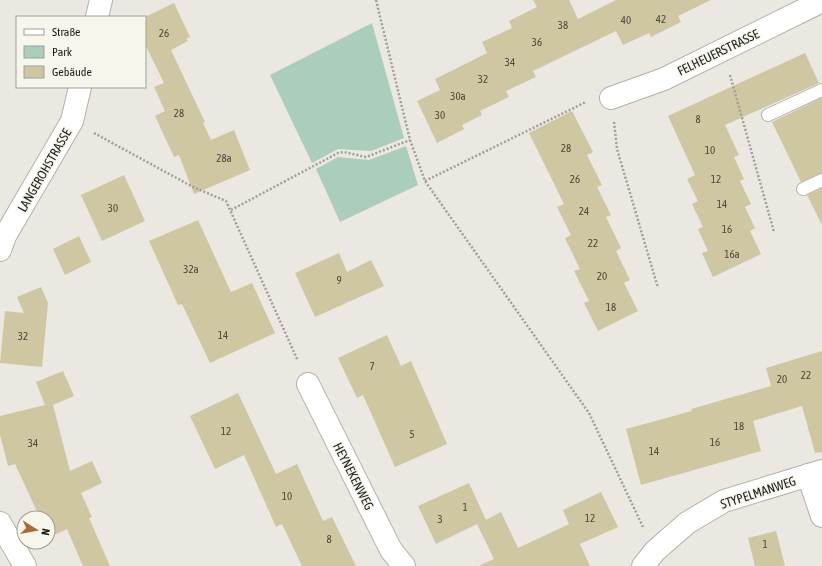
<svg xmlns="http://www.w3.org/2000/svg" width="822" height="566" font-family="'Asap Condensed',sans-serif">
<rect width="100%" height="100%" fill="#eae8e0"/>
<!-- green -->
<g fill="#aacebb">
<path d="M 372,23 L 404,138 L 371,151 L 338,149 L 312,163 L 270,75 Z"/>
<path d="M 406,146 L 418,185 L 340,222 L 316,169 L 338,157 L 369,160 Z"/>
</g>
<!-- building -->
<g fill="#cfc7a1">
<path d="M 533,0 L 569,0 L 578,19 L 616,0 L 711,0 L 678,16 L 681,22 L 651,37 L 649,33 L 623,45 L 616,31 L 533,71 L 536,77 L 506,91 L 509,97 L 480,111 L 482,115 L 462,125 L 464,129 L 437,143 L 417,101 L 440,90 L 435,79 L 487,53 L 482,42 L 512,28 L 509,21 L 537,7 Z"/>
<path d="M 174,3 L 190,37 L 186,39 L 188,41 L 171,50 L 205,122 L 203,123 L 211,140 L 234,130 L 250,170 L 194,194 L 179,155 L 174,157 L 155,116 L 165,111 L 154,87 L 164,83 L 145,44 L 145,17 Z"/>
<path d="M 805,53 L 819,83 L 725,125 L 739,155 L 734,157 L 744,179 L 740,181 L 751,204 L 745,207 L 755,228 L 750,231 L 761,254 L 713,277 L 702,253 L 708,251 L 698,229 L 703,227 L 692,204 L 698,201 L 687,179 L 695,175 L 668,116 Z"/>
<path d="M 822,98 L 822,173 L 801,182 L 772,122 Z"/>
<path d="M 572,111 L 593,152 L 587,155 L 602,185 L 597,187 L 611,215 L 606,217 L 621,248 L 616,251 L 630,280 L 624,283 L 638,311 L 598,331 L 584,303 L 589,301 L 574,271 L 580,269 L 565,238 L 571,235 L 557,207 L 564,204 L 529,133 Z"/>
<path d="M 124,175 L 145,221 L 102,241 L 81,195 Z"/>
<path d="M 822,188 L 822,225 L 807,195 Z"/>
<path d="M 198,220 L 231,292 L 252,283 L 275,333 L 210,363 L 182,304 L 178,305 L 149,241 Z"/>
<path d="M 79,236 L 91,262 L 65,275 L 53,249 Z"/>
<path d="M 339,253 L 347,272 L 371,260 L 384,286 L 315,317 L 295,273 Z"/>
<path d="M 41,287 L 48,303 L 42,367 L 0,363 L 5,311 L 24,313 L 17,297 Z"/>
<path d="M 387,335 L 401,366 L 411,361 L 447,444 L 395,467 L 363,395 L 357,398 L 338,358 Z"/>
<path d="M 822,351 L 822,452 L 815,453 L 802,406 L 753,421 L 761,451 L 641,485 L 626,429 L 692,411 L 691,409 L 771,386 L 766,368 Z"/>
<path d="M 63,371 L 74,396 L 53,405 L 70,471 L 92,461 L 102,483 L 81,493 L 92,517 L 89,518 L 110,566 L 83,566 L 67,529 L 48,538 L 48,518 L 40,518 L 15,464 L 8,466 L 0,435 L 0,416 L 45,405 L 36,382 Z"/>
<path d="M 238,393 L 276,474 L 297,464 L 323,521 L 332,517 L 356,566 L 302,566 L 282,524 L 276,527 L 244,455 L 215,469 L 190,416 Z"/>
<path d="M 469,483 L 486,520 L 501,512 L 518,548 L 569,524 L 563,510 L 601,492 L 618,527 L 580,544 L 590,566 L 478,566 L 494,559 L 477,524 L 436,544 L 418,506 Z"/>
<path d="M 776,531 L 785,566 L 755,566 L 748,538 Z"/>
</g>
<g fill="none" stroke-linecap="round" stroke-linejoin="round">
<defs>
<g id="service">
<path d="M 768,115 L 822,90"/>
<path d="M 803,189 L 822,180"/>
</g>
<g id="minor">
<path d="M 97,17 L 101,0"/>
<path d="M 611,98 L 664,79 L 822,1"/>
<path d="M 0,250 L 5,236 L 72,121 L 80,87"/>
<path d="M 308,384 L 391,550 L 404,566"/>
<path d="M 808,475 L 822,516"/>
<path d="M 0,523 L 25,566"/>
<path d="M 643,566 L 655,551 L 687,523 L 724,501 L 822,471"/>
</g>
</defs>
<!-- service casing -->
<use href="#service" stroke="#b3b1aa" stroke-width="14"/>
<!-- minor casing -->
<use href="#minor" stroke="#b3b1aa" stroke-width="24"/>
<!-- path -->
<g stroke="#a19f99" stroke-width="2.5" stroke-dasharray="2 2" stroke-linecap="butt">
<path d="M 376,0 L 410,140 L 425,181 L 589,413 L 643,527"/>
<path d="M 730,75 L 774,232"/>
<path d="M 614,122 L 617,149 L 658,288"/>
<path d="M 94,133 L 193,187 L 226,201 L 298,361"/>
<path d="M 425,181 L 586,102"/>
<path d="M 231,210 L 338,153 L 344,152 L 366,157 L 410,140"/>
</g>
<!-- service -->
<use href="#service" stroke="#fff" stroke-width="12"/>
<!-- minor -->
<use href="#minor" stroke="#fff" stroke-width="22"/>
</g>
<g text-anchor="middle" stroke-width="3" stroke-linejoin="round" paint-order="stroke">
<!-- number labels -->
<g font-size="11" fill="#4a483c">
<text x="661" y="23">42</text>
<text x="626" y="24">40</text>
<text x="563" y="29">38</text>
<text x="164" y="37">26</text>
<text x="537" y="46">36</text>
<text x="510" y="66">34</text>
<text x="483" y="83">32</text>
<text x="458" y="100">30a</text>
<text x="179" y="117">28</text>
<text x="440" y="119">30</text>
<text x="698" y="123">8</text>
<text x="566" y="152">28</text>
<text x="710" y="154">10</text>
<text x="224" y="162">28a</text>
<text x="575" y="183">26</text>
<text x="716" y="183">12</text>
<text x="722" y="208">14</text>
<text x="113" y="212">30</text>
<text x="584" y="215">24</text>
<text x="727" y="233">16</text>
<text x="593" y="247">22</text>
<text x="732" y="258">16a</text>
<text x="191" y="273">32a</text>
<text x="602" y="280">20</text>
<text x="339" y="284">9</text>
<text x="611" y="311">18</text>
<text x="223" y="339">14</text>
<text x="23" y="340">32</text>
<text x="372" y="370">7</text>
<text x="806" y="379">22</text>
<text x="782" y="383">20</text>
<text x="739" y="430">18</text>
<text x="226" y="435">12</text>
<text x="412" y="438">5</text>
<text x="715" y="446">16</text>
<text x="33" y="447">34</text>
<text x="654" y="455">14</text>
<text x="287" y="500">10</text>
<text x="465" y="511">1</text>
<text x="590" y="522">12</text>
<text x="440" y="523">3</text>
<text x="329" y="543">8</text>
<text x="765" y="548">1</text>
</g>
<!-- street labels -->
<g font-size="13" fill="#1d1d1a" stroke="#f7f6ed">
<text transform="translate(718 52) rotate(-26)" y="5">FELHEUERSTRASSE</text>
<text transform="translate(44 170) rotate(-60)" y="5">LANGEROHSTRASSE</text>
<text transform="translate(354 476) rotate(63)" y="5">HEYNEKENWEG</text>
<text transform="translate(758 492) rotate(-18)" y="5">STYPELMANWEG</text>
</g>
</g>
<!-- legend -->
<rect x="16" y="16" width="130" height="72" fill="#f7f6ed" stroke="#a09f99"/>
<rect x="24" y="29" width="20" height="6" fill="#ffffff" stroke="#a09f99"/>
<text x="52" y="36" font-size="12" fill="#1d1d1a">Straße</text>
<rect x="24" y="46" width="20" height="12" fill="#aacebb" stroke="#a09f99"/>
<text x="52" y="56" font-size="12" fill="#1d1d1a">Park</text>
<rect x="24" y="66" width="20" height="12" fill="#cfc7a1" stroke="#a09f99"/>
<text x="52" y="76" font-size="12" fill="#1d1d1a">Gebäude</text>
<!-- north arrow -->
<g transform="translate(36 530) rotate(101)"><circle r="19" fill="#f7f6ed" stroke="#a09f99"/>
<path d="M0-3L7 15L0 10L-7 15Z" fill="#ac6a35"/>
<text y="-6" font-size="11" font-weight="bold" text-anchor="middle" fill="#1d1d1a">N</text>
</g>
</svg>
